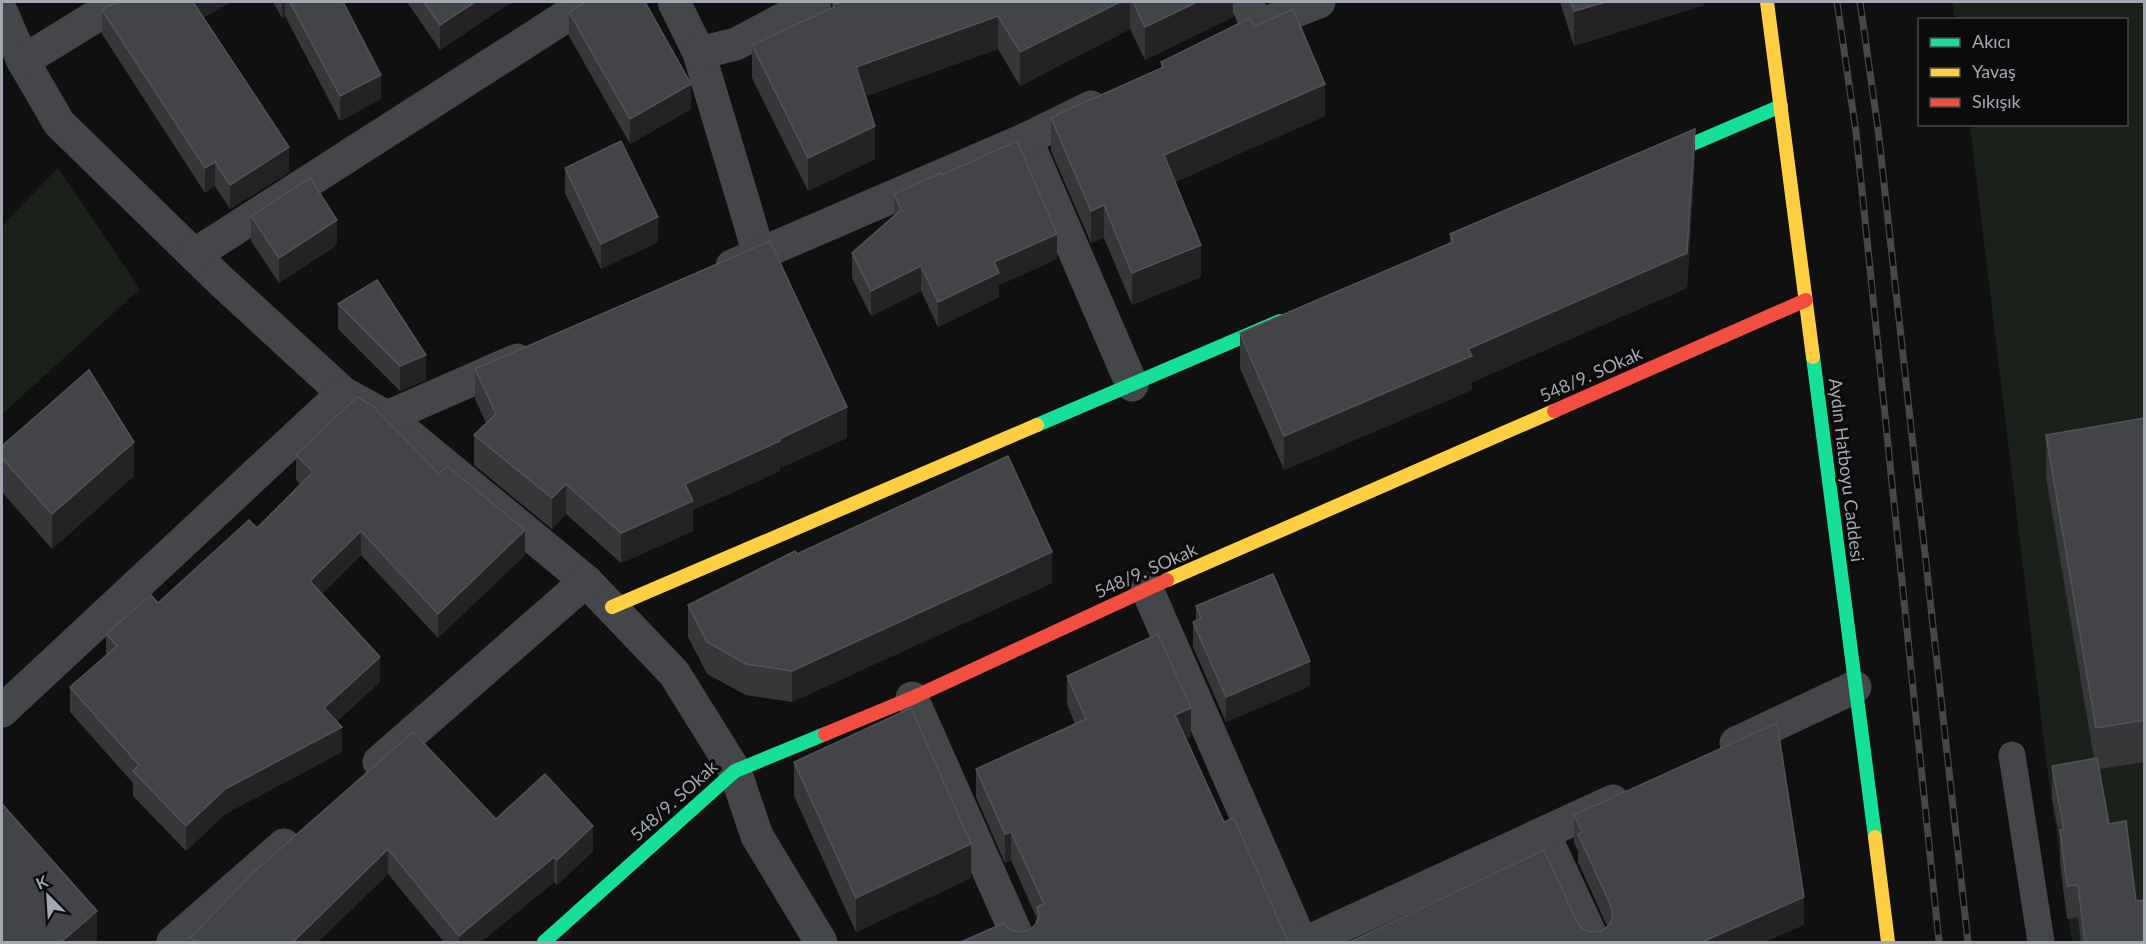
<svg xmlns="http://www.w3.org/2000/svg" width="2146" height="944" font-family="Lato,sans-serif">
<rect width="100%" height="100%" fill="#101011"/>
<!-- green -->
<g fill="#1a211b">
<path d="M 1952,2 L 2144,2 L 2144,942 L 2072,942 L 2047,767 L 1970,125 L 2126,124 L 2126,20 L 1955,19 Z"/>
<path d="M 58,168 L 140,289 L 2,414 L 2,226 Z"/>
</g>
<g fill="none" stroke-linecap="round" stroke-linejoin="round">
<!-- lane -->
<path stroke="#454649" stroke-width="27" d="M 2012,755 L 2041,942"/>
<!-- street -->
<g stroke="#454649" stroke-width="33">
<path d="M 674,2 L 699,53 L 759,254"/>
<path d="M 1246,2 L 1258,26"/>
<path d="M 2,13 L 23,61 L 59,123 L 220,280 L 343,393 L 387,417 L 586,581 L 674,673 L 735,771 L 757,836 L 821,942"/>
<path d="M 1253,28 L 1319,2"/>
<path d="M 699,53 L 736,44 L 815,2"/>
<path d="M 23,61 L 119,2"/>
<path d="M 1026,139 L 1132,385"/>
<path d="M 194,255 L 588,2"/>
<path d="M 732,266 L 1026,139 L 1091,107"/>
<path d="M 387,417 L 517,360"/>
<path d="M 1147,589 L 1301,942"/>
<path d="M 912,698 L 1020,942"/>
<path d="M 2,711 L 343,393"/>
<path d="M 1736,743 L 1855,687"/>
<path d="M 379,762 L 586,581"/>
<path d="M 1544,834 L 1594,942"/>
<path d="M 173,942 L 284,845"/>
<path d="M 1307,942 L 1613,801"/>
</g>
<!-- fast -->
<g stroke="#16e098" stroke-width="14">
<path d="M 1655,160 L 1781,106"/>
<path d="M 1813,357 L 1875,837"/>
<path d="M 1037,425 L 1280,321"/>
<path d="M 544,942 L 735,771 L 825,734"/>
</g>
<!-- slow -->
<g stroke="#ffcf43" stroke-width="14">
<path d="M 1767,2 L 1813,357"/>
<path d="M 1167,580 L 1554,411"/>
<path d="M 612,607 L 1037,425"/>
<path d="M 1875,837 L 1888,942"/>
</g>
<!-- jam -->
<g stroke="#f24e42" stroke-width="14">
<path d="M 1554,411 L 1806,300"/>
<path d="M 825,734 L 912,698 L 1167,580"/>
</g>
<defs>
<g id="rail">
<path d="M 1837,2 L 1856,132 L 1939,942"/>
<path d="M 1860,2 L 1878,129 L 1968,942"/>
</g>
</defs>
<!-- rail casing -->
<use href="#rail" stroke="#454749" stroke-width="7"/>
<!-- rail -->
<use href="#rail" stroke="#0b0b0c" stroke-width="4.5" stroke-dasharray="14" stroke-linecap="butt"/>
</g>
<!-- wall -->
<g fill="#37373a">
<path d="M 115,2 L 231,2 L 204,17 L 289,172 L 230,209 L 215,186 L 205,193 L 102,34 L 102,10 Z"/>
<path d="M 273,2 L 343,2 L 381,99 L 340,121 L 285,16 L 282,18 Z"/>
<path d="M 407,2 L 514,2 L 507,5 L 440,50 Z"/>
<path d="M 842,2 L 1233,2 L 1233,17 L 1145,60 L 1130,29 L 1020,86 L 998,49 L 866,96 L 875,159 L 808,191 L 752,78 L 752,45 L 833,8 L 833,4 Z"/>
<path d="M 1560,2 L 1704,2 L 1704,5 L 1574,46 Z"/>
<path d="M 569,12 L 691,109 L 630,144 L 569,36 Z"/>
<path d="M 1254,27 L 1325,116 L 1175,182 L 1201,277 L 1132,305 L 1104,238 L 1091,243 L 1051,151 L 1051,118 L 1056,116 L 1056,115 L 1161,68 L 1161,62 Z"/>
<path d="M 1695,163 L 1687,288 L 1472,382 L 1472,390 L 1284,470 L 1240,368 L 1240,333 L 1450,244 L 1450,234 Z"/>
<path d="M 565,168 L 658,242 L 601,269 L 565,193 Z"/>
<path d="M 942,175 L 1057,259 L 999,285 L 999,297 L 938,327 L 921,291 L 871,316 L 852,278 L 852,253 L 894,215 L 894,194 Z"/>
<path d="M 251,216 L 337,245 L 279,283 L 251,241 Z"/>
<path d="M 338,304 L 426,380 L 400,391 L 338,329 Z"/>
<path d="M 475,369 L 847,438 L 780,468 L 780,471 L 693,510 L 693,531 L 621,563 L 566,514 L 552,529 L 474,465 L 474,435 L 486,423 L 475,399 Z"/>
<path d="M 2145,418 L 2145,762 L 2099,769 L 2109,824 L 2136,901 L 2145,942 L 2081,942 L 2078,917 L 2067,919 L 2060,863 L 2060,841 L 2052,798 L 2052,766 L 2094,758 L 2046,477 L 2046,435 Z"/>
<path d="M 2,446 L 134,476 L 52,549 L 2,492 Z"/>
<path d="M 296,455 L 439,474 L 525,555 L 438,638 L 361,555 L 322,594 L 380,682 L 337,721 L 342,752 L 225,814 L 186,851 L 133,796 L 133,783 L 70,712 L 70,687 L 106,655 L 106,634 L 158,603 L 257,528 L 300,484 L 296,480 Z"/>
<path d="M 797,554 L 1052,583 L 792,702 L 746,695 L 707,674 L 688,637 L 688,605 Z"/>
<path d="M 1196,606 L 1310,686 L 1226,722 L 1193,647 L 1193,622 L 1196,620 Z"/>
<path d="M 1067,676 L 1191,737 L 1186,739 L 1224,822 L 1288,942 L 961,942 L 1009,929 L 1019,932 L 1028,931 L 1035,925 L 1037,919 L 1011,860 L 1005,863 L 976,797 L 976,769 L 1075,724 L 1067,704 Z"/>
<path d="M 794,762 L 971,878 L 856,932 L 794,796 Z"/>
<path d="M 1574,815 L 1804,925 L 1350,942 L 1577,922 L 1583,929 L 1592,932 L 1602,931 L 1607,926 L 1578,862 L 1578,851 L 1574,844 Z"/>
<path d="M 496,819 L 593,851 L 557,885 L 554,882 L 481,942 L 444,942 L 388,874 L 318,942 L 190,942 L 190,938 L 254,872 Z"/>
</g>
<!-- shaded-wall -->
<g fill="#232324">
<path d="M 192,2 L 231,2 L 192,24 Z"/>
<path d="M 282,2 L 285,2 L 285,16 L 282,18 Z"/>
<path d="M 475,2 L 514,2 L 507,5 L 440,50 L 440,25 Z"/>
<path d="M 1120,2 L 1130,2 L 1130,29 L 1020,86 L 1020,52 Z"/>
<path d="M 1197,2 L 1233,2 L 1233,17 L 1145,60 L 1145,27 Z"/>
<path d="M 1606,2 L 1704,2 L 1704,5 L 1574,46 L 1574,11 Z"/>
<path d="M 998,16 L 998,49 L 856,100 L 856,67 Z"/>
<path d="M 381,75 L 381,99 L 340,121 L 340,96 Z"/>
<path d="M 691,84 L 691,109 L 630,144 L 630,119 Z"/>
<path d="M 1325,84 L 1325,116 L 1164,187 L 1164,155 Z"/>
<path d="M 875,126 L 875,159 L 808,191 L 808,158 Z"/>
<path d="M 1695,129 L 1695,163 L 1687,288 L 1472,382 L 1472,390 L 1284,470 L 1284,436 Z"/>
<path d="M 289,147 L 289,172 L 230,209 L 230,185 Z"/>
<path d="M 215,162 L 215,186 L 205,193 L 205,168 Z"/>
<path d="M 1104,205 L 1104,238 L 1091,243 L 1091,211 Z"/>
<path d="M 658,217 L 658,242 L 601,269 L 601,244 Z"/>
<path d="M 337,220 L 337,245 L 279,283 L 279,258 Z"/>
<path d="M 1057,234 L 1057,259 L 999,285 L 999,297 L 938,327 L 938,302 L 994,262 Z"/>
<path d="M 1201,245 L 1201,277 L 1132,305 L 1132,273 Z"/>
<path d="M 921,266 L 921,291 L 871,316 L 871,291 Z"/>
<path d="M 426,355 L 426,380 L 400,391 L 400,366 Z"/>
<path d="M 847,407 L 847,438 L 780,468 L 780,471 L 693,510 L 693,531 L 621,563 L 621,533 L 685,484 Z"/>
<path d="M 134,442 L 134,476 L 52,549 L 52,514 Z"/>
<path d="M 566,484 L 566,514 L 552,529 L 552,498 Z"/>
<path d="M 525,530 L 525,555 L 438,638 L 438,614 Z"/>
<path d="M 361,531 L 361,555 L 310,606 L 310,581 Z"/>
<path d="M 1052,552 L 1052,583 L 792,702 L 792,671 Z"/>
<path d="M 380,657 L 380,682 L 324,732 L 324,708 Z"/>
<path d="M 1310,661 L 1310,686 L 1226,722 L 1226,697 Z"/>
<path d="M 1191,708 L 1191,737 L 1175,743 L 1175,715 Z"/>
<path d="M 342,727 L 342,752 L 225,814 L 186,851 L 186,826 L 225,789 Z"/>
<path d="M 593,826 L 593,851 L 557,885 L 557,860 Z"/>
<path d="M 1011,832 L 1011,860 L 1005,863 L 1005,834 Z"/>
<path d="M 971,844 L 971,878 L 856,932 L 856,898 Z"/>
<path d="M 388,849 L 388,874 L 318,942 L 293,942 Z"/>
<path d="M 554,857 L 554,882 L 481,942 L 459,942 L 459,936 Z"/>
<path d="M 1804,897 L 1804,925 L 1765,942 L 1702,942 Z"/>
<path d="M 97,911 L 97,942 L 61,942 Z"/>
</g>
<!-- building -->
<g fill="#424447" stroke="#515358" stroke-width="1.5">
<path d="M 115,2 L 193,2 L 289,147 L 230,185 L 215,162 L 205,168 L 102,10 Z"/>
<path d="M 290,2 L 343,2 L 381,75 L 340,96 Z"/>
<path d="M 424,2 L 475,2 L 440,25 Z"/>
<path d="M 585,2 L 645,2 L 691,84 L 630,119 L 569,12 Z"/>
<path d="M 842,2 L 1120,2 L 1020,52 L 998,16 L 856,67 L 875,126 L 808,158 L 752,45 L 834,7 L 833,4 Z"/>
<path d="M 1133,2 L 1197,2 L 1145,27 Z"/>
<path d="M 1571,2 L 1606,2 L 1574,11 Z"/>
<path d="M 1293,9 L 1325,84 L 1164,155 L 1201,245 L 1132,273 L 1104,205 L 1091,211 L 1051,118 L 1057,116 L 1056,115 L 1164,67 L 1161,62 L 1250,18 L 1254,27 Z"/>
<path d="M 1695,129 L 1687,253 L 1468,349 L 1472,356 L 1284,436 L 1240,333 L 1453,242 L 1450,234 Z"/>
<path d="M 621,141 L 658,217 L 601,244 L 565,168 Z"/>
<path d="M 1017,141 L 1057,234 L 994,262 L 999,273 L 938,302 L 921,266 L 871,291 L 852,253 L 901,210 L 894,194 L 941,173 L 942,175 Z"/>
<path d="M 310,178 L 337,220 L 279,258 L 251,216 Z"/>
<path d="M 770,241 L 847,407 L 779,439 L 780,441 L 685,484 L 693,501 L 621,533 L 566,484 L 552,498 L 474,435 L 496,414 L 475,369 Z"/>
<path d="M 377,280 L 426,355 L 400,366 L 338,304 Z"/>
<path d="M 89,370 L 134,442 L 52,514 L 2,458 L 2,446 Z"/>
<path d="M 357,397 L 373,406 L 439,474 L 447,466 L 525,530 L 438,614 L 361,531 L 310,581 L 380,657 L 324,708 L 342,727 L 225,789 L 186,826 L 133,771 L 139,765 L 70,687 L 117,646 L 106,634 L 151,595 L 158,603 L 249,520 L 257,528 L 313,472 L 296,455 Z"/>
<path d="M 2145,418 L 2145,720 L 2096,728 L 2046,435 Z"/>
<path d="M 1008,456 L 1052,552 L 792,671 L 746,664 L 707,642 L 688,605 L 795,551 L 797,554 Z"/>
<path d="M 1273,574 L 1310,661 L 1226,697 L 1193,622 L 1201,618 L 1196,606 Z"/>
<path d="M 1158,634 L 1191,708 L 1175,715 L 1224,822 L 1234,818 L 1288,942 L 961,942 L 1004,923 L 1009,929 L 1019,932 L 1028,931 L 1035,925 L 1039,916 L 1037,907 L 1044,904 L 1011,832 L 1005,834 L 976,769 L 1086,719 L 1067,676 Z"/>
<path d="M 911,708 L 971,844 L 856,898 L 794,762 Z"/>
<path d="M 1777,723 L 1804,897 L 1702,942 L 1350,942 L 1544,850 L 1577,922 L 1583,929 L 1592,932 L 1602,931 L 1610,924 L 1613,916 L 1611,906 L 1578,834 L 1582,832 L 1574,815 Z"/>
<path d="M 413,732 L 496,819 L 545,774 L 593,826 L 557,860 L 554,857 L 459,936 L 388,849 L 293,942 L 195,942 L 190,938 L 254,872 Z"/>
<path d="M 2097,758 L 2109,824 L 2126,821 L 2136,901 L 2145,900 L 2145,942 L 2085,942 L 2078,885 L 2067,886 L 2060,830 L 2064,830 L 2052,766 Z"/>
<path d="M 2,804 L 97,911 L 61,942 L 2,942 Z"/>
</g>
<g text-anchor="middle" stroke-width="6" stroke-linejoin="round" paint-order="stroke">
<!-- street labels -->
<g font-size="18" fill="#a1a8b2" stroke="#0b0b0c">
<text transform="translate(1591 375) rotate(-24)" y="6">548/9. SOkak</text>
<text transform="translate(1846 470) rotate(83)" y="6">Aydın Hatboyu Caddesi</text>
<text transform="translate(1146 571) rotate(-24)" y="6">548/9. SOkak</text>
<text transform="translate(674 801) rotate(-42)" y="6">548/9. SOkak</text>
</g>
</g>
<!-- border -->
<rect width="2146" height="944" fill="none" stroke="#a1a8b2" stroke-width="6"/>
<!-- legend -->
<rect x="1918" y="18" width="210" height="108" fill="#0b0b0c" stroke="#474a4e" stroke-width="1.5"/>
<rect x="1930" y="38" width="30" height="9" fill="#16e098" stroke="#474a4e" stroke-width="1.5"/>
<text x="1972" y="48" font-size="18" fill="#a1a8b2">Akıcı</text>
<rect x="1930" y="68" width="30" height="9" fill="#ffcf43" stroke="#474a4e" stroke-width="1.5"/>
<text x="1972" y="78" font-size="18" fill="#a1a8b2">Yavaş</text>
<rect x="1930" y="98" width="30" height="9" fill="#f24e42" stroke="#474a4e" stroke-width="1.5"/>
<text x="1972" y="108" font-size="18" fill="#a1a8b2">Sıkışık</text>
<!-- north arrow -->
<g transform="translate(48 896) rotate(336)" stroke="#0b0b0c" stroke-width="4.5" paint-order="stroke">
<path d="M0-4.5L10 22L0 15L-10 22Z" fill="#a1a8b2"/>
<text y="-9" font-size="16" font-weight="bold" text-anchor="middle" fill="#a1a8b2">K</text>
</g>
</svg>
